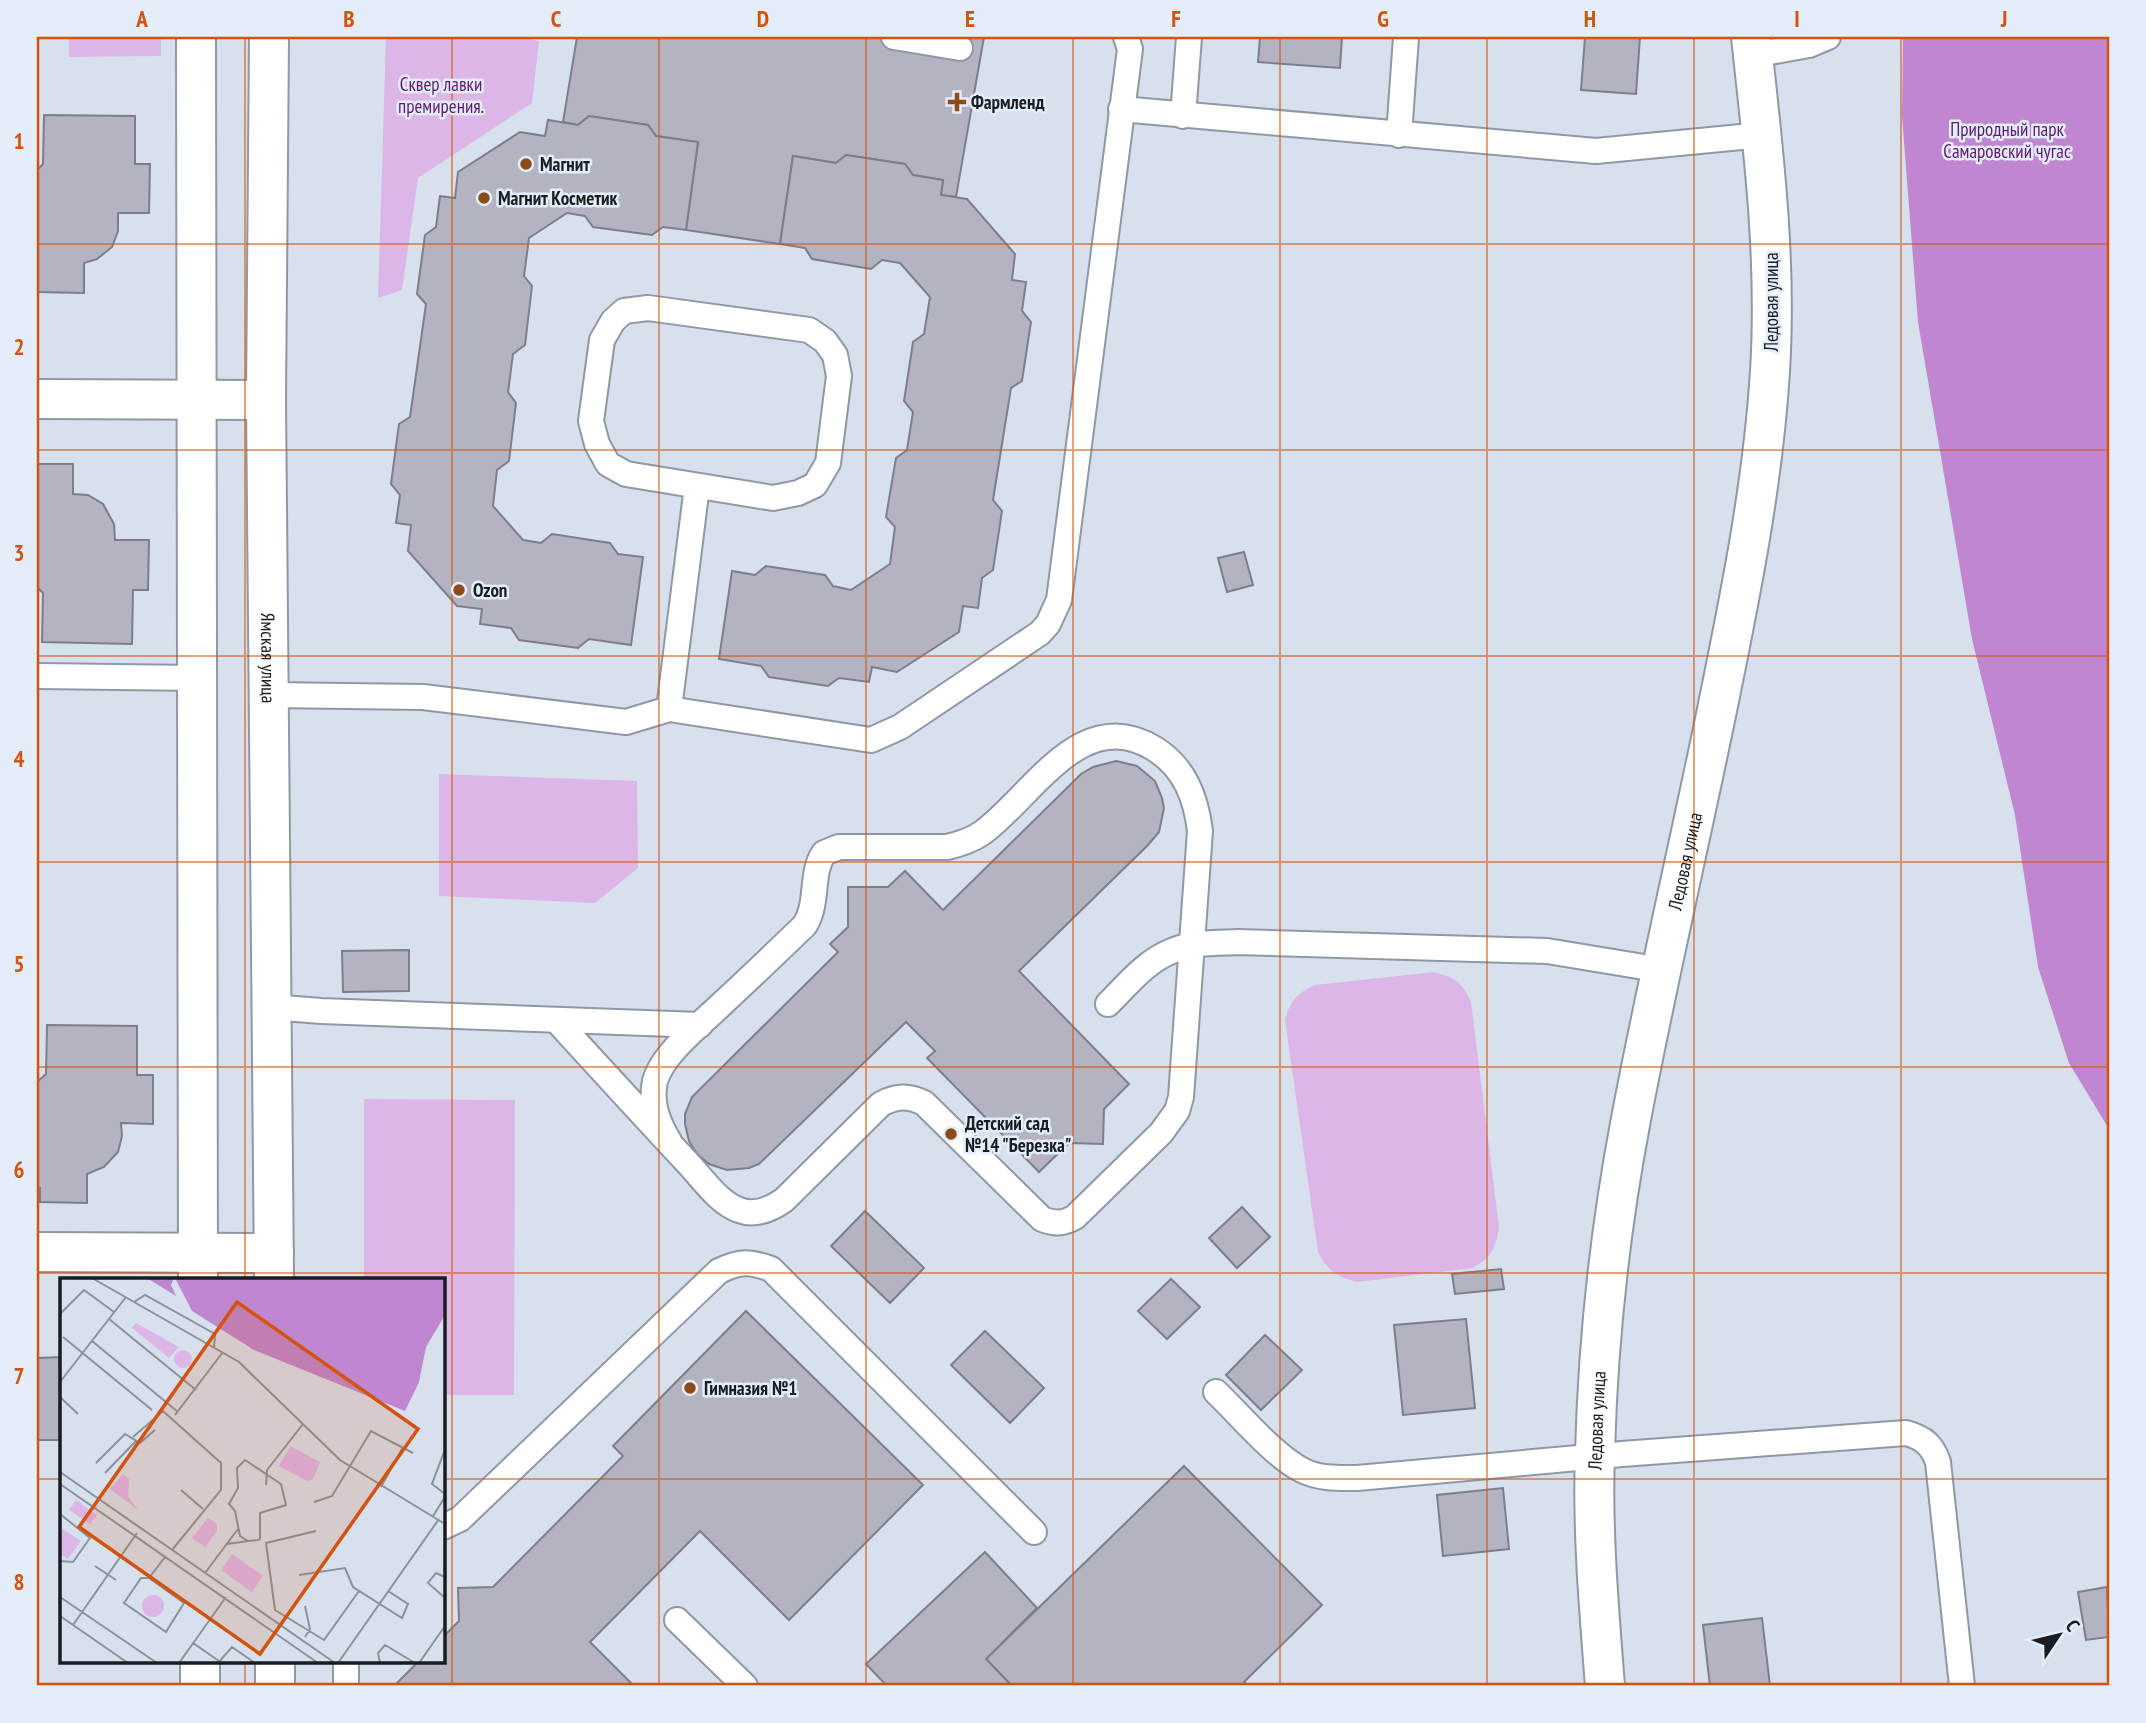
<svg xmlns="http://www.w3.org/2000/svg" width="2146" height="1723" font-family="'PT Sans Narrow',sans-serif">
<rect width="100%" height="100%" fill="#d7e0ed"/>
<!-- green -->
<g fill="#ddb6e8">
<path d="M 69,37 L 161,37 L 161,56 L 69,57 Z"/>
<path d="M 386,37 L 468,39 L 469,37 L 517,37 L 539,41 L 532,103 L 418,178 L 402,290 L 378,298 Z"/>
<path d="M 439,774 L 637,781 L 638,868 L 595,903 L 439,896 Z"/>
<path d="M 1434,972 C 1456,978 1461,981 1471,1002 L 1499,1227 C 1496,1247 1491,1259 1472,1268 L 1357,1282 C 1336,1276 1328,1271 1318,1252 L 1285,1020 C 1290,1001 1297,993 1315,985 Z"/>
<path d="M 364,1099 L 515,1100 L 514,1395 L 443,1395 L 443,1280 L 364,1280 Z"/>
</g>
<!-- forest -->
<path fill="#c086d0" d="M 1903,37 L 2109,37 L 2109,1129 L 2069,1063 L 2038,967 L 2015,815 L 1972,639 L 1918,322 L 1902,116 Z"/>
<!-- building -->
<g fill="#b4b3c2" stroke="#7e7e8b" stroke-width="2">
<path d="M 577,37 L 984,37 L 956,197 L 941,195 L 943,180 L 913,175 L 905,164 L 846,155 L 836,163 L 793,156 L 780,244 L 686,230 L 698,142 L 656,136 L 648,125 L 589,116 L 578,125 L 563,122 Z"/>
<path d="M 1260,37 L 1342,37 L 1340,68 L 1258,62 Z"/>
<path d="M 1585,37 L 1640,37 L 1636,94 L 1581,90 Z"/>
<path d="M 44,115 L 135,116 L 135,164 L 150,164 L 149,213 L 118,213 L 118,231 L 112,247 L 97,259 L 84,263 L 84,293 L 37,292 L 37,170 L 43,164 Z"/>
<path d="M 589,116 L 648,125 L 656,136 L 698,142 L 686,230 L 663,227 L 652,235 L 593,227 L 585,216 L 567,213 L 529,238 L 524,276 L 532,286 L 525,345 L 513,354 L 508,392 L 516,403 L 509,461 L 497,470 L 493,506 L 523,540 L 541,543 L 552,534 L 610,543 L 618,554 L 643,557 L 631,645 L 589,639 L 578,648 L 519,640 L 511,628 L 480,624 L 482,609 L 457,606 L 408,551 L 411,525 L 396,523 L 400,495 L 391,484 L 399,424 L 410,417 L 426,304 L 417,294 L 425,235 L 436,227 L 440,196 L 455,198 L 458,172 L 520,132 L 545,136 L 548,120 L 578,125 Z"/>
<path d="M 846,155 L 905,164 L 913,175 L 943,180 L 941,195 L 967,199 L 1015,254 L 1012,280 L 1026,282 L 1022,311 L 1031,322 L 1022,381 L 1011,388 L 993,500 L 1002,511 L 993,570 L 982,578 L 978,608 L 963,606 L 959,632 L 897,672 L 872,667 L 869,682 L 839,678 L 828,686 L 769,677 L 761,666 L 719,659 L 732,571 L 755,575 L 766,566 L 825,575 L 833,586 L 851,590 L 890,564 L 895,527 L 886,517 L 896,458 L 907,450 L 913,412 L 904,401 L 913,342 L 924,334 L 930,297 L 900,263 L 882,260 L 871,269 L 812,259 L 805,248 L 780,244 L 793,156 L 836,163 Z"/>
<path d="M 37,464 L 73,464 L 73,494 L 88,495 L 103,504 L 114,524 L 115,540 L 149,540 L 148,590 L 133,590 L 132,644 L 42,642 L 43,593 L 37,587 Z"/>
<path d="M 1244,552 L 1253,585 L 1227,592 L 1218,558 Z"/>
<path d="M 1116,761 L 1137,766 L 1155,781 L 1162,798 L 1164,808 L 1159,832 L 1148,845 L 1019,971 L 1129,1084 L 1104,1109 L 1103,1144 L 1069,1143 L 1039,1172 L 927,1058 L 935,1051 L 906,1022 L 759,1164 L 749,1168 L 727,1170 L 709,1164 L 697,1154 L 689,1141 L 685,1124 L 685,1114 L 692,1097 L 838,952 L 830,944 L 848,927 L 848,887 L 888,887 L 905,871 L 943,910 L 1081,774 L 1093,767 Z"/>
<path d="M 409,950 L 409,991 L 343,992 L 342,951 Z"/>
<path d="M 47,1025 L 137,1026 L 137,1075 L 153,1075 L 153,1124 L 121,1123 L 122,1136 L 118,1152 L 104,1167 L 87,1174 L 87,1203 L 40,1202 L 40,1188 L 37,1187 L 37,1082 L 46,1074 Z"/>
<path d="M 1242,1207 L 1270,1237 L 1237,1268 L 1209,1238 Z"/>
<path d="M 865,1211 L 924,1268 L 890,1303 L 831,1246 Z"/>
<path d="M 1501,1269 L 1504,1289 L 1455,1294 L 1452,1274 Z"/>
<path d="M 1171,1279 L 1200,1307 L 1167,1339 L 1138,1311 Z"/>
<path d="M 746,1311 L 923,1485 L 789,1620 L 700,1531 L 590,1642 L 634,1686 L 394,1686 L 418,1662 L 443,1662 L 443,1637 L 459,1621 L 458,1588 L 493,1587 L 623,1456 L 613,1446 Z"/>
<path d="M 1466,1319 L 1475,1408 L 1403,1415 L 1394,1325 Z"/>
<path d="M 985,1331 L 1044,1388 L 1010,1423 L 951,1365 Z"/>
<path d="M 1265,1335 L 1302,1370 L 1261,1410 L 1226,1375 Z"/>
<path d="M 61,1357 L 61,1451 L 61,1440 L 37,1440 L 37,1358 Z"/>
<path d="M 1184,1466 L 1322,1605 L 1244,1682 L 1249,1686 L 1012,1686 L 986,1659 Z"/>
<path d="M 1503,1488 L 1509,1549 L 1443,1556 L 1437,1495 Z"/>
<path d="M 985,1552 L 1037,1608 L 986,1659 L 1012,1686 L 887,1686 L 866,1664 Z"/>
<path d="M 2107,1587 L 2109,1637 L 2086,1640 L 2078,1592 Z"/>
<path d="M 1762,1618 L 1770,1686 L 1710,1686 L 1703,1625 Z"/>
</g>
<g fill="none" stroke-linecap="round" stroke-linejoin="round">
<defs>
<g id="service">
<path d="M 894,37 L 960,48"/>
<path d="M 1753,55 L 1809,45 L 1828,37"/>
<path d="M 1121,109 L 1596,151 L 1762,135"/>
<path d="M 1183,116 L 1189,37"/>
<path d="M 1399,135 L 1406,37"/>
<path d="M 648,308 L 809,330 L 825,341 L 835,355 L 839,376 L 828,463 L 815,485 L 798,493 L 773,498 L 626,474 L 608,464 L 597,444 L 591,421 L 602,340 L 613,321 L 624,311 Z"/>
<path d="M 37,676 L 197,678"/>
<path d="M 269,695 L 423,697 L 626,722 L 669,709 L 871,740 L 900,727 L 1040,633 L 1048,624 L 1059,600 L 1130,49 L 1126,37"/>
<path d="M 669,709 L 697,486"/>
<path d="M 1108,1004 C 1127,985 1146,961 1172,951 C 1192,942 1216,943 1238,942 L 1547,951 L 1662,970"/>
<path d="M 271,1007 L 321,1011 L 700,1025"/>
<path d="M 556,1020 C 599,1067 641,1113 684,1159 C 700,1175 717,1202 739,1210 C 755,1216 770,1210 784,1200 L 881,1104 C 896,1096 908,1095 924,1103 L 1042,1219 C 1055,1224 1063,1224 1075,1217 L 1161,1133 L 1177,1111 L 1181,1097 L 1200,831 C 1196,798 1185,768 1155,749 C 1081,703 1033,796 982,833 C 972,840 960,844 947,847 L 839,847 L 824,853 C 810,873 819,902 805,925 C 779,950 753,975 726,1000 C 705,1021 663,1052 655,1081 C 650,1104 658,1123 670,1143"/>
<path d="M 1216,1392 C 1239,1414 1274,1456 1302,1470 C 1319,1479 1339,1478 1357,1478 L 1622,1454 L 1906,1433 C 1924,1438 1932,1445 1938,1462 L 1962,1686"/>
<path d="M 443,1527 L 460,1519 L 719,1271 C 740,1261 749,1261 771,1269 L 1034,1532"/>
<path d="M 677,1620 L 745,1686"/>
<path d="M 346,1662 L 346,1686"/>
</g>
<g id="minor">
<path d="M 196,37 L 198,1280"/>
<path id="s1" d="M 269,37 L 266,400 L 274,1280"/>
<path d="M 37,399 L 266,400"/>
<path d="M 37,1252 L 274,1253"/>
<path d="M 200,1662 L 200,1686"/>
<path d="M 275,1662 L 275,1686"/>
<path id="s2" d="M 1605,1686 C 1599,1609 1592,1530 1595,1452 C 1598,1341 1610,1229 1631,1119 C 1657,982 1689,846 1717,710 C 1740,597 1763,485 1770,371 C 1777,258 1763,148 1751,37"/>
</g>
</defs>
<!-- service casing -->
<use href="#service" stroke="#8f98a4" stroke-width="28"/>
<!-- minor casing -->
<use href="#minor" stroke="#8f98a4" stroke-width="42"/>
<!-- service -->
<use href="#service" stroke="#fff" stroke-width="24"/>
<!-- minor -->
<use href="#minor" stroke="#fff" stroke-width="38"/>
</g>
<!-- grid -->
<path fill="none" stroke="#d3530e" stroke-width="2" stroke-opacity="0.55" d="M 245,37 L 245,1280M 452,37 L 452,1686M 659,37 L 659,1686M 866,37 L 866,1686M 1073,37 L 1073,1686M 1280,37 L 1280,1686M 1487,37 L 1487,1686M 1694,37 L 1694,1686M 1901,37 L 1901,1686M 37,244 L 2109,244M 37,450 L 2109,450M 37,656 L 2109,656M 37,862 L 2109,862M 37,1067 L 2109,1067M 37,1273 L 2109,1273M 37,1479 L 61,1479M 443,1479 L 2109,1479M 245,1662 L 245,1686"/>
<!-- markers -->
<g fill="#8d4b18" stroke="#e4eefa" stroke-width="2.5">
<path d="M953.5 91.5h7v7h7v7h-7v7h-7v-7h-7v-7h7z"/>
<circle cx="526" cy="164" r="7"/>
<circle cx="484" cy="198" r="7"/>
<circle cx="459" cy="590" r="7"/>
<circle cx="951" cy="1134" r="7"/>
<circle cx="690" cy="1388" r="7"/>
</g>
<g text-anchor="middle" stroke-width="5" stroke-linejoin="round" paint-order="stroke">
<!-- park labels -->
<g font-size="19" fill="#601872" stroke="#e4eefa">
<text x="441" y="91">Сквер лавки<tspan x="441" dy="22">премирения.</tspan></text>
<text x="2007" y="136">Природный парк<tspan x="2007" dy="22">Самаровский чугас</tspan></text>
</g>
<!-- poi labels -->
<g font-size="19" font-weight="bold" fill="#191d21" stroke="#e4eefa" text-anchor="start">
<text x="971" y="109">Фармленд</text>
<text x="540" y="171">Магнит</text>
<text x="498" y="205">Магнит Косметик</text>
<text x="473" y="597">Ozon</text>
<text x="965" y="1130">Детский сад<tspan x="965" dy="22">№14 "Березка"</tspan></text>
<text x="704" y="1395">Гимназия №1</text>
</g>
<!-- street labels -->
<g font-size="19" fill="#191d21" stroke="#e4eefa">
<text transform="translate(1771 302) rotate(-90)" y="7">Ледовая улица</text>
<text dy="7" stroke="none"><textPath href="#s1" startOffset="621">Ямская улица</textPath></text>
<text dy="7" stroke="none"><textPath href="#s2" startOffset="833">Ледовая улица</textPath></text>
<text dy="7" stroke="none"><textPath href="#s2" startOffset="266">Ледовая улица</textPath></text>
</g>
</g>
<!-- overview -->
<g transform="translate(60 1278)">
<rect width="385" height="385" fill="#d7e0ed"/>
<path d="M 76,45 L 119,69 L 109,80 L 72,50 ZM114 81a9 9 0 1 1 18 0a9 9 0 1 1-18 0ZM 230,168 L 260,184 L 253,201 L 247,203 L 219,188 ZM 63,196 L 69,201 L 68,218 L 78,232 L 50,211 ZM 16,222 L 37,237 L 30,246 L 9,232 ZM 148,240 L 157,246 L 157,253 L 145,269 L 132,260 ZM 0,249 L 21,263 L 8,281 L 0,276 ZM 172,276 L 203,298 L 192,314 L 161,292 ZM82 328a11 11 0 1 1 22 0a11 11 0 1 1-22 0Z" fill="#ddb6e8"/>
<path d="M 87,0 L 114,0 L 111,7 L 116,18 ZM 115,0 L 385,0 L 385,37 L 366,69 L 359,104 L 345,133 L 194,72 L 132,33 Z" fill="#c086d0"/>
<path fill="none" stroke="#8b929b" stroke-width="2" d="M 32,0 L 179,84 L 280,182 L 385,246M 74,24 L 85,17 L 155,56 L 154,69M 0,36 L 24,12 L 54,34M 49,41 L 136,112M 3,59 L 92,132M 32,63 L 118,134M 0,104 L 66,19M 0,119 L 18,136M 115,137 L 163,74M 73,159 L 103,133 L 161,185 L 161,212 L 112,272M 384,174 L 372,206 L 385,216M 36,185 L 65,156 L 80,165 L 95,152M 0,194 L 275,385M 45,195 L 76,163M 0,206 L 258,385M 206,207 L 207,192 L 243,146M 321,209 L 343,169M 121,212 L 143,231M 254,224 L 272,218 L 311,153 L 353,175M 0,236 L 30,260 L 13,284 L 0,283M 373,238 L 385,219M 256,253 L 206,265 L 215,332 L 264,362 L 299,313M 167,266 L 188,263 L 198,262 L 200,261 L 200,235 L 226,227 L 221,206 L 185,182 L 177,190 L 178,210 L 169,226 L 175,233 L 180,258 L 188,263M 35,288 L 56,302M 145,295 L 178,251M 239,297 L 285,290 L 293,309 L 342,340 L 348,326 L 328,313M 385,299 L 376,295 L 368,305 L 385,320M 89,300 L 124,325 L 106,354 L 64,325 L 81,300 L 89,300 L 105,279M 0,319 L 97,385M 0,338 L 68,385M 13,347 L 77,255M 245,359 L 250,351 L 245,328M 133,365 L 159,383M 119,385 L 166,319M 158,385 L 172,369 L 195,385M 278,385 L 379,241M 320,385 L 318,375 L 325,367 L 355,385M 359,385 L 385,348"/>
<path fill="#d3530e" fill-opacity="0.15" stroke="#d3530e" stroke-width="3.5" d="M 177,24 L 358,151 L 200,376 L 19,249 Z"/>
<rect width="385" height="385" fill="none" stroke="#191d21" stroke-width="3.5"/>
</g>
<!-- border -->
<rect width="2146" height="1723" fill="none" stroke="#e4eefa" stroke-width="77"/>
<!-- north arrow -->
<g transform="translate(2059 1635) rotate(55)" stroke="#e4eefa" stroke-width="5" paint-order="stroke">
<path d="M0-5L12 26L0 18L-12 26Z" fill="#191d21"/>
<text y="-10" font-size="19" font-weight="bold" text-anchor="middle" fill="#191d21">С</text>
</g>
<rect x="38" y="38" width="2070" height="1646" fill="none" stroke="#d3530e" stroke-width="2.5"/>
<g font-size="23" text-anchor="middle" font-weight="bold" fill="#d3530e">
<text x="142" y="27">A</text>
<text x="349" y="27">B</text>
<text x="556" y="27">C</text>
<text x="763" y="27">D</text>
<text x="970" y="27">E</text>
<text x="1176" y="27">F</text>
<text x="1383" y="27">G</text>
<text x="1590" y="27">H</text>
<text x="1797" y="27">I</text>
<text x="2004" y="27">J</text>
<text x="19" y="149">1</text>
<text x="19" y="355">2</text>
<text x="19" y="561">3</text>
<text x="19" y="767">4</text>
<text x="19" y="972">5</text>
<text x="19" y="1178">6</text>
<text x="19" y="1384">7</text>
<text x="19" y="1590">8</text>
</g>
</svg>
